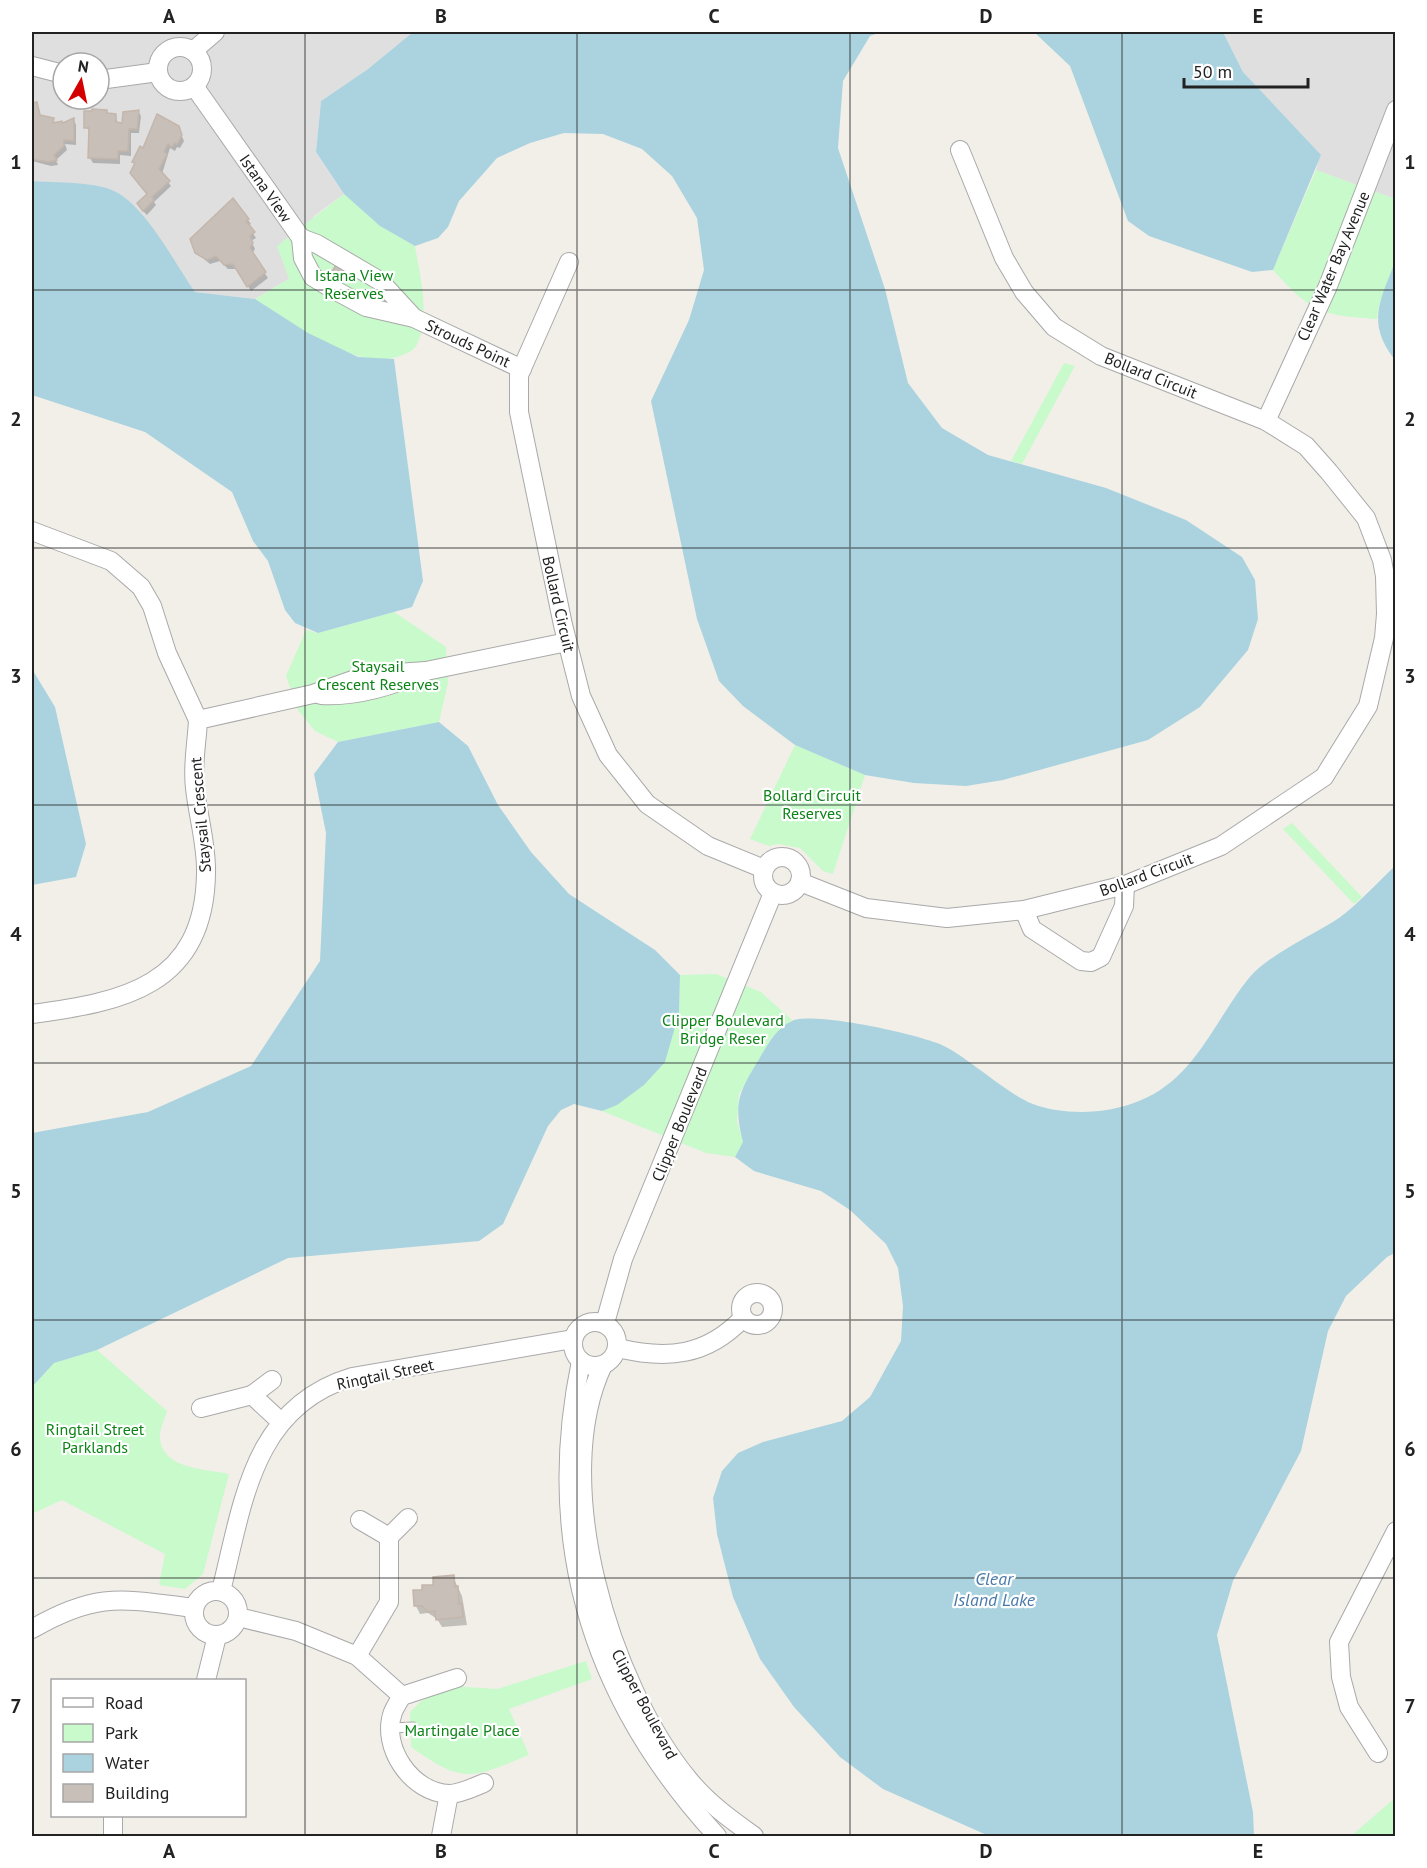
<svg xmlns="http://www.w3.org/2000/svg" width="1427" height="1868" font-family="'PT Sans',sans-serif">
<rect width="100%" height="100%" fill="#f2efe9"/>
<!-- residential -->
<g fill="#e0dfdf" fill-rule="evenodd">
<path d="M 32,32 L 413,32 L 368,69 L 321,101 L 316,152 L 344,194 L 314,216 L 289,279 L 255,299 L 195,292 L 140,213 L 117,193 L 84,185 L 32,181 ZM 63,63 L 99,63 L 99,99 L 63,99 Z"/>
<path d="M 1223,32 L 1395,32 L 1395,199 L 1316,170 L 1320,155 L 1243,72 Z"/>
</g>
<!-- park -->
<g fill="#c8facc">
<path d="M 1316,170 L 1395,199 L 1395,262 L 1379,305 L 1377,319 C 1320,315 1312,313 1273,270 Z"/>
<path d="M 344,194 L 380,226 L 415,246 C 420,275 430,314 418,342 C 415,349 412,351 405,354 C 360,376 292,323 255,299 L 289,279 L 277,246 Z"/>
<path d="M 1064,363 L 1075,366 L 1022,464 L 1011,461 Z"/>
<path d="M 394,612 L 446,647 L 448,683 L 439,722 L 338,742 L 315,731 L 298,710 L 286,676 L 306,630 L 318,633 Z"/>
<path d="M 795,745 L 865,775 L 833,874 L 823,871 L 800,848 L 778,844 L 769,846 L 750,839 Z"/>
<path d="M 1292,823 L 1362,897 L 1354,904 L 1283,829 Z"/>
<path d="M 716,974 L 761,992 L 792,1020 L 772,1037 L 739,1094 L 737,1121 L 743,1142 L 735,1157 L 706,1153 L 602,1111 L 644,1085 L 679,1013 L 680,975 Z"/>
<path d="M 97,1350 L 167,1411 C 165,1418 160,1428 160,1435 C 159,1469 205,1469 229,1474 L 203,1574 L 185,1589 L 159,1585 L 165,1554 L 62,1500 L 32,1514 L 32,1387 L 54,1363 Z"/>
<path d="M 586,1661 L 592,1679 L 509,1709 L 529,1755 C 472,1778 464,1785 411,1747 L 410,1712 L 421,1701 L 451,1686 L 497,1689 Z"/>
<path d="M 1395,1798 L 1395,1836 L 1351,1836 Z"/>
</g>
<!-- water -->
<g fill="#aad3df">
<path d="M 413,32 L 881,32 L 870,36 L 843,81 L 838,148 L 885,289 L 908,383 L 942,428 L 988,455 L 1106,488 L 1186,520 L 1242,557 L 1255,580 L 1258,619 L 1248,650 L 1200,707 L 1148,740 L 1003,780 L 966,786 L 914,783 L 865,775 L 795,745 L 743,706 L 719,681 L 697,619 L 651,401 L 689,320 L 704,270 L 697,218 L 672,176 L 642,149 L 603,134 L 564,133 L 530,143 L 497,158 L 459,201 L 448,227 L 438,238 L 415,246 L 380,226 L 344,194 L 316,152 L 321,101 L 368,69 Z"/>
<path d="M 1034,32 L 1223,32 L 1243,72 L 1321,155 L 1273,270 L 1252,272 L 1149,236 L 1128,221 L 1070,66 Z"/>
<path d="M 32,181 C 55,183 98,181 118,193 C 149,212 174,262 195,292 L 255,299 L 308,333 L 358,357 L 394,359 L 423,581 L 412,607 L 318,633 L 295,623 L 285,610 L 268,561 L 253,541 L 232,492 L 145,432 L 32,395 Z"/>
<path d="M 1395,262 L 1395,360 C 1366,323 1380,301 1395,262 Z"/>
<path d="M 32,669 L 55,707 L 86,844 L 76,877 L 32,885 Z"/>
<path d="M 439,722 L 468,746 L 498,805 L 531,852 L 569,894 L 655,950 L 680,975 L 679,1013 L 665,1062 L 644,1085 L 617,1105 L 602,1111 L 574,1104 L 561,1110 L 548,1126 L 503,1224 L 479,1241 L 288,1258 L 97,1350 L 54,1363 L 32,1387 L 32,1133 L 148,1112 L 251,1066 L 320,961 L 326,833 L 314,774 L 338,742 Z"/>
<path d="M 1395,866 L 1395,1253 L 1387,1257 L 1346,1296 L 1328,1331 L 1301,1451 L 1233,1581 L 1217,1635 L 1253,1812 L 1254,1836 L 989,1836 L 883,1789 L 840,1757 L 794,1707 L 760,1659 L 733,1597 L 717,1534 L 713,1498 L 722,1471 L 738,1453 L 763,1442 L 842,1421 L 870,1397 L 901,1341 L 903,1306 L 898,1268 L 886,1244 L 850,1210 L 821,1191 L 754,1171 L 735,1157 L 743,1142 C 732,1099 741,1090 762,1054 C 769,1042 778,1027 792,1021 C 812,1011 924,1035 946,1047 C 972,1061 1009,1095 1033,1104 C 1065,1116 1108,1114 1139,1101 C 1195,1079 1214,1021 1249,978 C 1268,955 1313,935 1339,918 C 1359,903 1377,883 1395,866 Z"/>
</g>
<!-- shadow -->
<g fill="#0003">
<path d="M 37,103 L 41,117 L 63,125 L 74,120 L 76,125 L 76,145 L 65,144 L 67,150 L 56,160 L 58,165 L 51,166 L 32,161 L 32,104 Z"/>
<path d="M 92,111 L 107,111 L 109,115 L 115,115 L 118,124 L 124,124 L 138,111 L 141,116 L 139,133 L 131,133 L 131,156 L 120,155 L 120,164 L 93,163 L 90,158 L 90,132 L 86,127 L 86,112 Z"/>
<path d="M 178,127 L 184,141 L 180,148 L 177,147 L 175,151 L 170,148 L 162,174 L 171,186 L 154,202 L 156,205 L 147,215 L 141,209 L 148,195 L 134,162 L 144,150 Z"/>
<path d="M 248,220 L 251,224 L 248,226 L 256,238 L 251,241 L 255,249 L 252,254 L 268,278 L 251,291 L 237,269 L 228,269 L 220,261 L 210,264 L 194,251 Z"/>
<path d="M 453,1577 L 462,1596 L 467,1625 L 442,1627 L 437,1619 L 428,1613 L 420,1614 L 416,1606 L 424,1591 Z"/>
</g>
<!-- building -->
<g fill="#c7bfb8" stroke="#c4b6ab" stroke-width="1.5">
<path d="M 37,102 L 40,115 L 54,118 L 53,123 L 62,121 L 63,123 L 74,118 L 74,141 L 64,140 L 64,146 L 54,155 L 57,160 L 48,162 L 32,159 L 32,103 Z"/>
<path d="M 92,109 L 107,110 L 107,113 L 116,114 L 116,122 L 122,123 L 123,112 L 139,110 L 137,129 L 129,129 L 128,151 L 118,151 L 118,159 L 88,158 L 89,128 L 84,128 L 84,111 L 92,111 Z"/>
<path d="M 157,114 L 179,126 L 182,135 L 177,144 L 174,143 L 172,147 L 168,144 L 164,152 L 167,154 L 159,169 L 170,181 L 152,197 L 154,200 L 143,211 L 137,203 L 147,194 L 130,173 L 135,163 L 132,162 L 140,146 L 143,148 Z"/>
<path d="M 233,198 L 249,219 L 246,221 L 255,232 L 250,236 L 253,243 L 250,248 L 266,272 L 247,287 L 233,264 L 224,265 L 216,256 L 207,260 L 195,253 L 190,239 Z"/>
<path d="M 336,265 L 347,272 L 340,283 L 329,276 Z"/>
<path d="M 454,1575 L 455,1587 L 458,1586 L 459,1604 L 462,1604 L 463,1617 L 436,1620 L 435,1611 L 428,1612 L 422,1606 L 414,1606 L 413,1590 L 422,1590 L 422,1585 L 433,1585 L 433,1577 Z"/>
</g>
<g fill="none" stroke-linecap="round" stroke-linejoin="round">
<defs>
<path id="service" d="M 392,1728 L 413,1727"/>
<g id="minor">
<circle cx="180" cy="69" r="22"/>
<path d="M 193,51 L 215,32"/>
<path d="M 32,66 L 63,74"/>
<path d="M 99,80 L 158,72"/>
<path d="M 194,86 L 301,238 L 303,258 L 313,277 L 331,288 L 366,307 L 414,318 L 522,369"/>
<path d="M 301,238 L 317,244 L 380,281 L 414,318"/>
<path d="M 569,262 L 519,375 L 519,412 L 563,625 L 581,696 L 608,755 L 647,804 L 708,846 L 764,869"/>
<path d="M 1266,421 L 1328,286 L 1396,110"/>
<path d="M 32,531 L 111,561 L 141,587 L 152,606 L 167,653 L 198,720"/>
<path d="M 321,695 C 358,697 393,686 426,671 L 567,642"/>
<circle cx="782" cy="876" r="19"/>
<path d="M 800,882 L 866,908 L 947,918 L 1024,910 L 1125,885 L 1221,846 L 1324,777 L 1368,706 L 1384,638 L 1386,614 L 1385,576 L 1382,560 L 1366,518 L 1329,472 L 1306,446 L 1266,421 L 1101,356 L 1054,327 L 1024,292 L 1004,258 L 960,150"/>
<path d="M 1024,910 L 1032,929 L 1081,961 L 1091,962 L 1101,957 L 1124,906 L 1125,885"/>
<path d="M 32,1014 C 123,1002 204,986 206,874 C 207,845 198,817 195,788 C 192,765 197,743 198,720 L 313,694 L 367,675 L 426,671"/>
<circle cx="757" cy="1309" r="16"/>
<circle cx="595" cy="1344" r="22"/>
<path d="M 605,1323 L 623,1259 L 773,893"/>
<path d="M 618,1348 C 667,1360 707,1356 743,1318"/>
<path d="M 581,1361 C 543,1543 592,1700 717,1836"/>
<path d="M 603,1365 C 548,1481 610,1685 689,1780 C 708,1803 730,1819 754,1836"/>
<path d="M 252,1395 L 272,1380"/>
<path d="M 201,1408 L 252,1395 L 281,1422"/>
<path d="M 360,1520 L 389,1537"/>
<circle cx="216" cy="1613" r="22"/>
<path d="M 221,1591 C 243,1504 252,1407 352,1377 L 573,1339"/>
<path d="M 238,1617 L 296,1631 L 357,1656 L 402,1696"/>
<path d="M 32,1629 C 98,1591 122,1599 194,1608"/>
<path d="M 357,1656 L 389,1602 L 389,1537 L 408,1518"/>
<path d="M 457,1678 L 402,1696 C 399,1701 395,1707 393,1712 C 380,1747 412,1793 449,1794 C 460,1794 474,1787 484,1783"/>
<path d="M 206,1680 L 217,1636"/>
<path d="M 1378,1753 L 1349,1707 L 1341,1677 L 1339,1642 L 1396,1531"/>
<path d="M 113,1836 L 113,1816"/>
<path d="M 441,1836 L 449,1794"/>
</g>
</defs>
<!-- service casing -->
<use href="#service" stroke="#a9a9a9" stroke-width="11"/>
<!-- minor casing -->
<use href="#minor" stroke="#a9a9a9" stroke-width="20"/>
<!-- service -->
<use href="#service" stroke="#fff" stroke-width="9"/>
<!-- minor -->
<use href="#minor" stroke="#fff" stroke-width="18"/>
</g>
<!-- grid -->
<path fill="none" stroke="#222" stroke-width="1.5" stroke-opacity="0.55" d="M 305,32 L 305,1836M 577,32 L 577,1836M 850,32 L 850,1836M 1122,32 L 1122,1836M 32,290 L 1396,290M 32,548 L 1396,548M 32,805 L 1396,805M 32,1063 L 1396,1063M 32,1320 L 1396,1320M 32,1578 L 1396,1578"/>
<g text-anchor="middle" stroke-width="4.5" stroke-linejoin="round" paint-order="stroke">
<!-- street labels -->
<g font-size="16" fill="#222" stroke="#fff">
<text transform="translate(266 188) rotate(55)" y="6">Istana View</text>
<text transform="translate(1333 266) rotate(-67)" y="6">Clear Water Bay Avenue</text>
<text transform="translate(468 343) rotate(25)" y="6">Strouds Point</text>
<text transform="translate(1151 375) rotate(22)" y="6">Bollard Circuit</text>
<text transform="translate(559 604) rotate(77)" y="6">Bollard Circuit</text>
<text transform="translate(200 815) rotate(-95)" y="6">Staysail Crescent</text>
<text transform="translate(1146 874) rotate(-20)" y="6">Bollard Circuit</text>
<text transform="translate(679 1124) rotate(-68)" y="6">Clipper Boulevard</text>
<text transform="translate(385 1374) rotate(-12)" y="6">Ringtail Street</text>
<text transform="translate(645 1704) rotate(62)" y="6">Clipper Boulevard</text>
</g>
<!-- park labels -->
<g font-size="16" fill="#0c8416" stroke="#fff">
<text x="354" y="281">Istana View<tspan x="354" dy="18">Reserves</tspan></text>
<text x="378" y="672">Staysail<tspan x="378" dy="18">Crescent Reserves</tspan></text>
<text x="812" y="801">Bollard Circuit<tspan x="812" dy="18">Reserves</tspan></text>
<text x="723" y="1026">Clipper Boulevard<tspan x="723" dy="18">Bridge Reser</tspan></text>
<text x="95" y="1435">Ringtail Street<tspan x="95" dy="18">Parklands</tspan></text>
<text x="462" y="1736">Martingale Place</text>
</g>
<!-- water labels -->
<g font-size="18" font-style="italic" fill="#4a7aab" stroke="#fff">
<text x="994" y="1585">Clear<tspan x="994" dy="21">Island Lake</tspan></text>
</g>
</g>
<!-- border -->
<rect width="1427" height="1868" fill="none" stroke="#ffffff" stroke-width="66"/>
<!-- legend -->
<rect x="51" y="1679" width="195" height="138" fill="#ffffff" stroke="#a7a7a7" stroke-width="1.5"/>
<rect x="63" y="1698" width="30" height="9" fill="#ffffff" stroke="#a7a7a7" stroke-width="1.5"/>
<text x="105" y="1709" font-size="18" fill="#222222">Road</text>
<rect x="63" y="1724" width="30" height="18" fill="#c8facc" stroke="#a7a7a7" stroke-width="1.5"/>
<text x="105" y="1739" font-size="18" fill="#222222">Park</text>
<rect x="63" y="1754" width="30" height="18" fill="#aad3df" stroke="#a7a7a7" stroke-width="1.5"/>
<text x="105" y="1769" font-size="18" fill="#222222">Water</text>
<rect x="63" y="1784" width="30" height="18" fill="#c7bfb8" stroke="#a7a7a7" stroke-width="1.5"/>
<text x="105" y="1799" font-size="18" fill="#222222">Building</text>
<!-- north arrow -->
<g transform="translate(81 81) rotate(9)"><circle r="28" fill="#ffffff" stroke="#a7a7a7" stroke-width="1.5"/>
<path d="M0-4.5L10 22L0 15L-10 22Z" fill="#d40000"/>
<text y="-9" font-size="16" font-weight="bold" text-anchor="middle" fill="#222222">N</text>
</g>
<!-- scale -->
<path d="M1184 78v9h124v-9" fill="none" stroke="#222222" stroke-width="3"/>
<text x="1193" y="78" font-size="18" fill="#222222" stroke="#ffffff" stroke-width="4.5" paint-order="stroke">50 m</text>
<rect x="33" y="33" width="1361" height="1802" fill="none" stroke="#222" stroke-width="2"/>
<g font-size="20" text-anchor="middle" font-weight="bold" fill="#222">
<text x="169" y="23">A</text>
<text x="441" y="23">B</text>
<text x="714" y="23">C</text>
<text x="986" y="23">D</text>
<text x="1258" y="23">E</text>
<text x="16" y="169">1</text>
<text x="1410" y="169">1</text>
<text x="16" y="426">2</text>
<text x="1410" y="426">2</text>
<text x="16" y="683">3</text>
<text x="1410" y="683">3</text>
<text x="16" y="941">4</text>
<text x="1410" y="941">4</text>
<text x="16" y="1198">5</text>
<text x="1410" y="1198">5</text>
<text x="16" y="1456">6</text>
<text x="1410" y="1456">6</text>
<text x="16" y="1713">7</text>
<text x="1410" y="1713">7</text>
<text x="169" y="1858">A</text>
<text x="441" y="1858">B</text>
<text x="714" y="1858">C</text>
<text x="986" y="1858">D</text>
<text x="1258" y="1858">E</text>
</g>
</svg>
